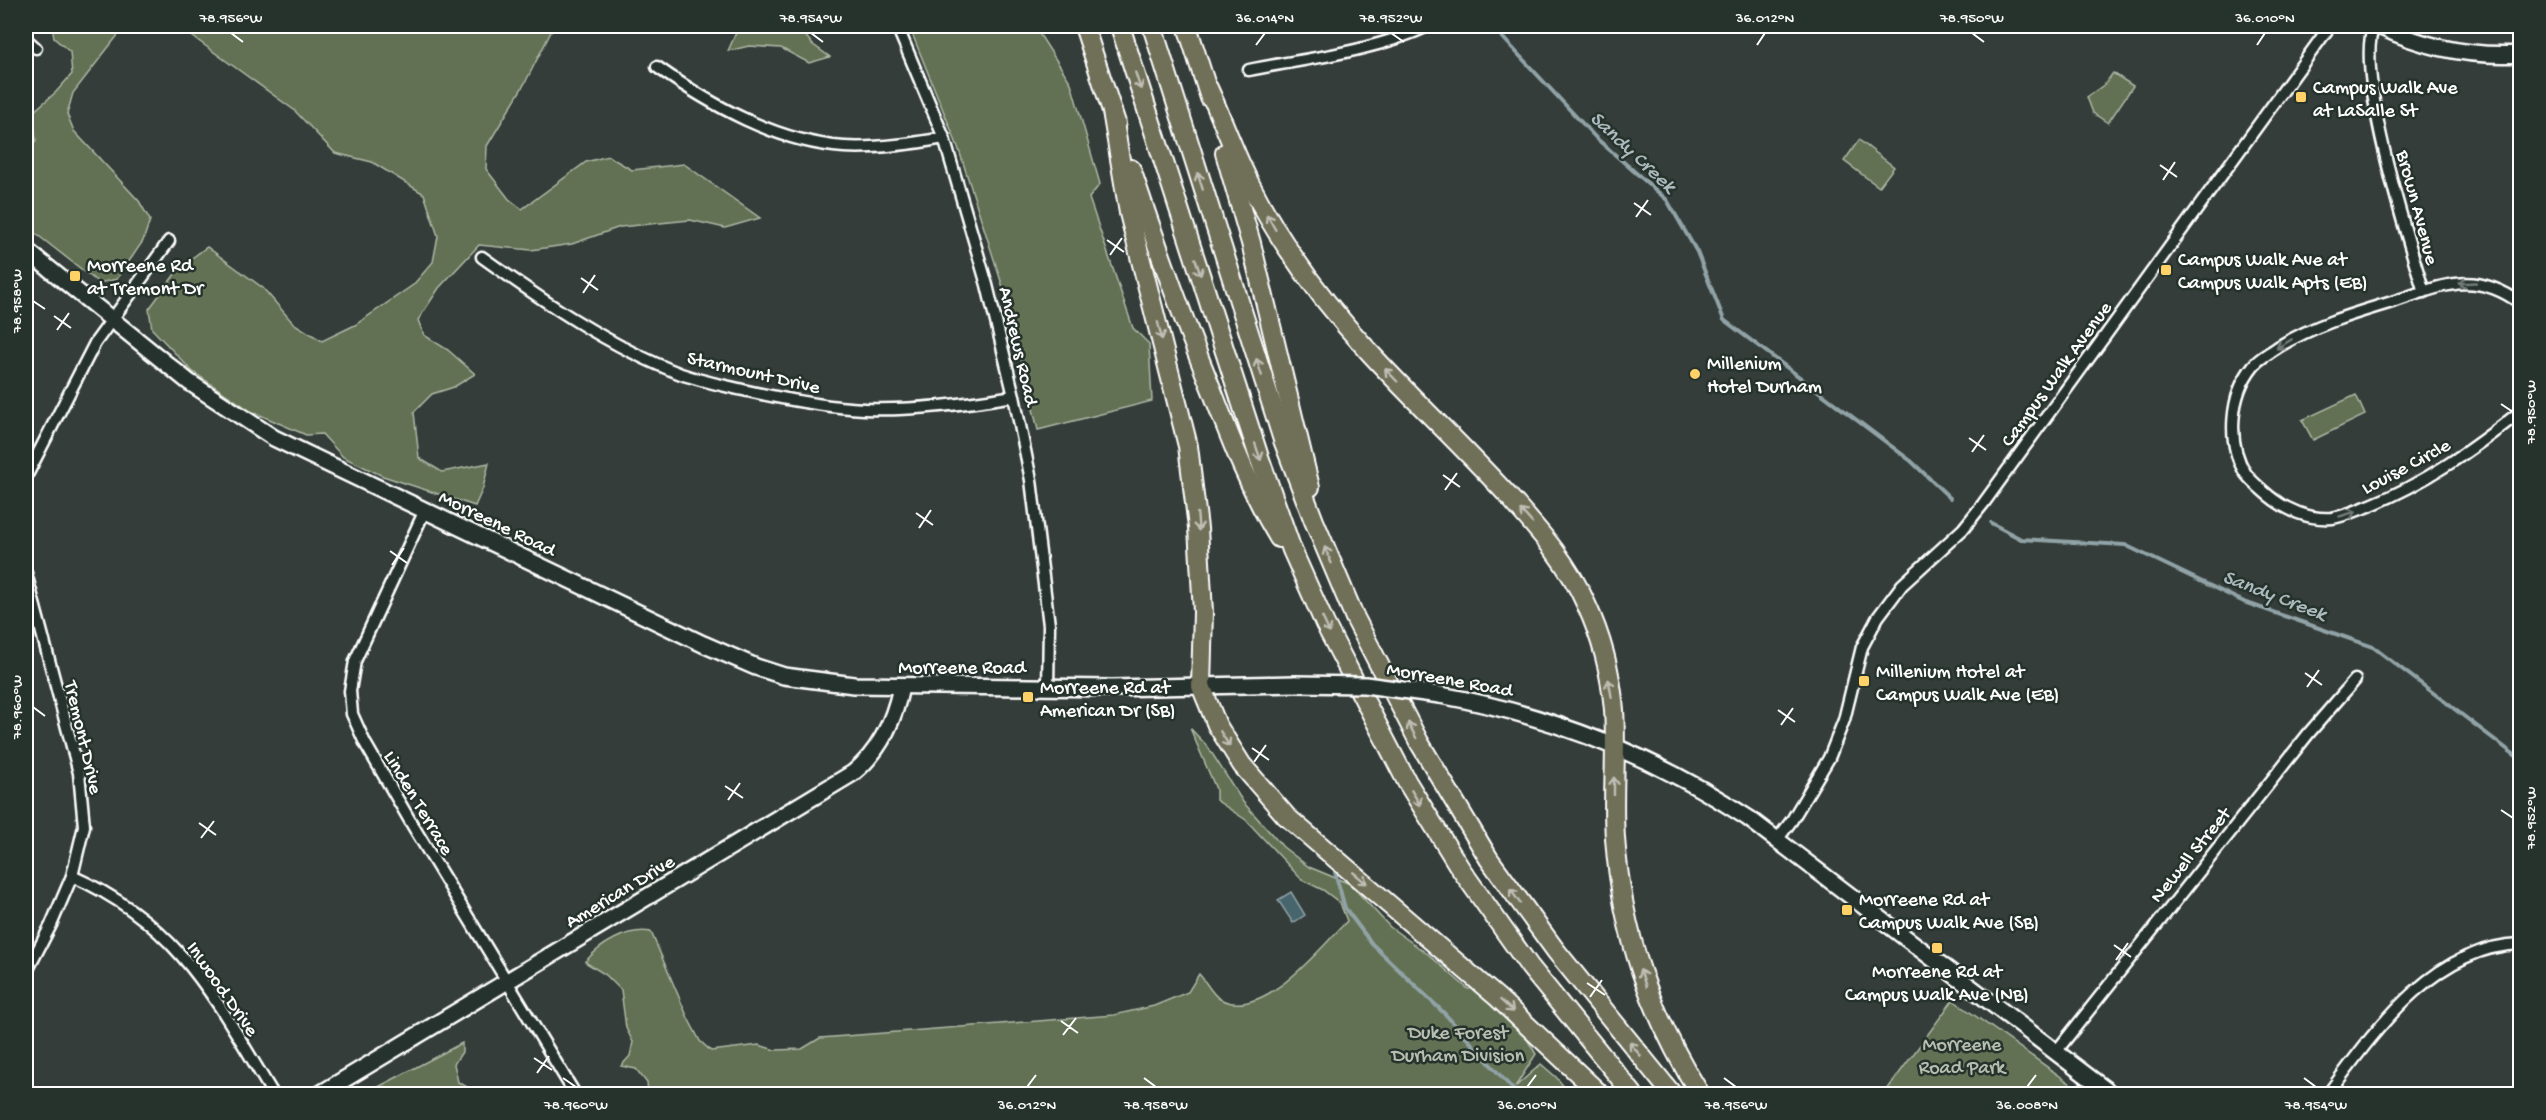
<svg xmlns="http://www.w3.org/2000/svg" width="2546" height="1120" font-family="'Gochi Hand',sans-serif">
<rect width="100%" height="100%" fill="#343d39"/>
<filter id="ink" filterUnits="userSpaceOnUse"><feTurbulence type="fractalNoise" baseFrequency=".0167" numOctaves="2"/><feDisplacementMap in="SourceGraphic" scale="12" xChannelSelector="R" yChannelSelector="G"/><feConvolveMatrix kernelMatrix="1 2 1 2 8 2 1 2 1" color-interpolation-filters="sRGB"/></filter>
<g filter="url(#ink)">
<!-- green -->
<g fill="#627152" stroke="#b0b8a8" stroke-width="1.5">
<path d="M 52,26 L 125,26 L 73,93 L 67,114 L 74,131 L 139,201 L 150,220 L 143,241 L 117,279 L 99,283 L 26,226 L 26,154 L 36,141 L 33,112 L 56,92 L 72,74 L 70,52 L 54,38 Z"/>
<path d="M 178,26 L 554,26 L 525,83 L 487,146 L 486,169 L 509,199 L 522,209 L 586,162 L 608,156 L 632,170 L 684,164 L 760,218 L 725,228 L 690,220 L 620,227 L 572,244 L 531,250 L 479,245 L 439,288 L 418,320 L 424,335 L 448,350 L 475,374 L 454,387 L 432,394 L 414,412 L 419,458 L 442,472 L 489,463 L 483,488 L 475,506 L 383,476 L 343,457 L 322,434 L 306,435 L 251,411 L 192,371 L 152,329 L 149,309 L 181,266 L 207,247 L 263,288 L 293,323 L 322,341 L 355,325 L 413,285 L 433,262 L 438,236 L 424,194 L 372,162 L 335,153 L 294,110 Z"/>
<path d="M 739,26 L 798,26 L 812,44 L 830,57 L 809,63 L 781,48 L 749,46 L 728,51 Z"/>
<path d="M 909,26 L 1039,26 L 1040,35 L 1071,83 L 1100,184 L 1089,198 L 1133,328 L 1149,344 L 1152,401 L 1038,430 L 1007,300 L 958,147 Z"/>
<path d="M 2113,73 L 2133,86 L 2108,123 L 2093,113 L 2087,97 L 2105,84 Z"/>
<path d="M 1859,140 L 1894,167 L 1879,187 L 1844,161 Z"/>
<path d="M 2356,395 L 2365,415 L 2313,440 L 2302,420 Z"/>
<path d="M 1190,728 L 1208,747 L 1243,802 L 1283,847 L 1309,867 L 1350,884 L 1390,927 L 1429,955 L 1468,989 L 1477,988 L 1519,1026 L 1536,1054 L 1515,1087 L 1541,1064 L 1556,1077 L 1570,1094 L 648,1094 L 647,1083 L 636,1069 L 621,1066 L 630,1056 L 633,1042 L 626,1028 L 621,990 L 606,975 L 585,962 C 600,944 627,928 651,932 L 688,1018 L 700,1041 L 711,1051 L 759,1045 L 775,1050 L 802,1049 L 820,1038 L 1114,1015 L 1154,1006 L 1188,992 L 1199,974 C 1206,981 1212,995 1220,999 C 1263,1022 1321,947 1347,921 L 1340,903 L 1323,890 L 1302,880 L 1246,820 L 1216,800 L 1216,789 Z"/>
<path d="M 1953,1000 L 2085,1094 L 1884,1094 Z"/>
<path d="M 462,1043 L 462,1052 L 454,1064 L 458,1082 L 469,1088 L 471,1094 L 365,1094 Z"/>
</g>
<!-- water -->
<path fill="#47656d" stroke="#91a3a7" stroke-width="1.5" d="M 1291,892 L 1305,915 L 1293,923 L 1278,900 Z"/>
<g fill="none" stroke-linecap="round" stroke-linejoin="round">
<!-- stream -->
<g stroke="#91a3a7" stroke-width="4">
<path d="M 1492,26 L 1596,138 L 1667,200 L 1697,252 L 1724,320 L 1911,461 L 1950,498"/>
<path d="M 1991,523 L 2021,539 L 2125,545 L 2244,602 L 2373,647 L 2520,759"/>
<path d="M 1335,872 L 1345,908 L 1372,944 L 1445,1014 L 1517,1094"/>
</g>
<defs>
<g id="street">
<path d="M 897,26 L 944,138 L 987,285 L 1014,396 L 1031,480 L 1049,625 L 1048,688"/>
<path d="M 2374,26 C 2354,69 2408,241 2424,292"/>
<path d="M 26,39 L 36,48"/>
<path d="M 657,67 C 711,105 776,142 844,147 C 877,149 911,144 944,138"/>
<path d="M 1249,70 C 1309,58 1372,52 1428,26"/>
<path d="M 482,257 C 543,301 610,347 681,374 C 701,381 722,385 743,390 C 783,399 823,407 864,409 C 913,411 966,404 1014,396"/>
<path d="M 2520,303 C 2474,269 2442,286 2392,302 C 2352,314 2314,325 2278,347 C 2270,353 2259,358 2253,366 C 2230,395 2226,443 2246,474 C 2252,482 2261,489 2269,496 C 2286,510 2309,520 2332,518 C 2345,516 2358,510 2371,505 C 2426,483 2474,448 2520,412"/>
<path d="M 26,477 L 95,343 L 169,241"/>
<path d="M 425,510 L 355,661 L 350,691 L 352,714 L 365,743 L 413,826 L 575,1094"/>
<path d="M 26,573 L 79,773 L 84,826 L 72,876 L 51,925 L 26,973"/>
<path d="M 1777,840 L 1792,820 L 1829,758 L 1844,720 L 1862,647 L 1878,617 L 1902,585 L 1963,529 L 1983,504 L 2330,26"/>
<path d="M 72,876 C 180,924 215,999 273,1094"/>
<path d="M 2055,1053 L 2309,733 L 2355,680"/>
<path d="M 26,1089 L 31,1094"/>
<path d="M 2328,1094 C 2375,1031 2433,947 2520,944"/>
</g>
<g id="secondary">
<path d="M 2379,26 C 2423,47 2472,57 2520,54"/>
<path d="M 26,250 L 189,382 L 274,438 L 703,644 L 756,667 L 784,676 L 854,685 L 1112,688 L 1296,684"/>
<path d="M 1440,695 C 1550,715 1654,756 1748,818 L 2111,1094"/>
<path d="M 320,1094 L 853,773 C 880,751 894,721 901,687"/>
</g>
<g id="highway">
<path d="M 1084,26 L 1116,123"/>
<path d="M 1120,26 L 1258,454 L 1292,550 L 1325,624 L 1407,782 L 1460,868 L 1530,967 L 1633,1094"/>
<path d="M 1152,26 L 1283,440 L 1314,521 L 1355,618 L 1419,742 L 1489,859 L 1556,951 L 1672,1094"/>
<path d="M 1187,26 L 1210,98"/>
<path d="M 1208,88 C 1223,120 1234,153 1250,184 C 1282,247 1323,302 1371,354 C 1417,404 1467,450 1512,500 C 1541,533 1568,563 1586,604 C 1601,636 1611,675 1614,710 C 1617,753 1612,796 1615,838 C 1622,934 1650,1013 1700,1094"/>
<path d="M 1112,111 L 1129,213 L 1188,446 L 1198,528 L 1203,612 L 1201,686 L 1217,725 L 1242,765 L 1286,816 L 1498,998 L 1600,1094"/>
<path d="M 1225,153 L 1251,243 L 1310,487"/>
<path d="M 1131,169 C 1156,244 1183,319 1213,393 C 1232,443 1251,492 1279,538"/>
</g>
</defs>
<!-- street casing -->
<use href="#street" stroke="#fff" stroke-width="15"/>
<!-- secondary casing -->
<use href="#secondary" stroke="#fff" stroke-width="20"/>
<!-- highway casing -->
<use href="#highway" stroke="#fff" stroke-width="22"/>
<!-- street -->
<use href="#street" stroke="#26332d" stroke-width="10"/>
<!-- secondary -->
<use href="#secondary" stroke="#26332d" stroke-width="15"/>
<!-- highway -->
<use href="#highway" stroke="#706f59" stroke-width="18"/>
<defs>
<path id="secondary-bridge" d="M 1296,684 L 1365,685 L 1440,695"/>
</defs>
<!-- secondary-bridge casing -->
<use href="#secondary-bridge" stroke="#fff" stroke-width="20" stroke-linecap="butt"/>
<!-- secondary-bridge -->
<use href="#secondary-bridge" stroke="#26332d" stroke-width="15"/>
</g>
<!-- one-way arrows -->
<defs><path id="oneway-shaft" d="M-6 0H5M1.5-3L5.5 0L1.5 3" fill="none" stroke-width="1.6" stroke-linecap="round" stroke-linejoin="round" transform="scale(1.5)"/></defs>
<g stroke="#bfbeb4">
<use href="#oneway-shaft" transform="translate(1138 81) rotate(72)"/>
<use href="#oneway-shaft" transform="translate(1200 181) rotate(-108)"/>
<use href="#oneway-shaft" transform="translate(1271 222) rotate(-120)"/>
<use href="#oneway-shaft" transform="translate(1198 267) rotate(72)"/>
<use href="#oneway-shaft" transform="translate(1160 331) rotate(76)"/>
<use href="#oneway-shaft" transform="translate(1259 367) rotate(-108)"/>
<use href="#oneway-shaft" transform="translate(1391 375) rotate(-134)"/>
<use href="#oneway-shaft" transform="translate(1258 452) rotate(71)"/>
<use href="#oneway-shaft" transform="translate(1526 516) rotate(-132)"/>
<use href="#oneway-shaft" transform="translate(1198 522) rotate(85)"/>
<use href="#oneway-shaft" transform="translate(1328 555) rotate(-113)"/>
<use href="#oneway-shaft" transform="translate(1326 625) rotate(65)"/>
<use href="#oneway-shaft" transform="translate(1610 688) rotate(-100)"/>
<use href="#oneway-shaft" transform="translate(1412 730) rotate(-118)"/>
<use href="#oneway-shaft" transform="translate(1225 739) rotate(59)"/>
<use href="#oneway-shaft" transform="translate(1614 786) rotate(-90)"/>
<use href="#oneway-shaft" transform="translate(1416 798) rotate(59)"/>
<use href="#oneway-shaft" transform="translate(1360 878) rotate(40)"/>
<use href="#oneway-shaft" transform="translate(1515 896) rotate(-125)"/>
<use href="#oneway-shaft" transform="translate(1643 978) rotate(-109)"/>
<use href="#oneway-shaft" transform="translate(1507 1006) rotate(42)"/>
<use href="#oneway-shaft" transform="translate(1635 1049) rotate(-129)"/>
</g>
<g stroke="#727a76">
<use href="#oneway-shaft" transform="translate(2467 283) rotate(177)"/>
<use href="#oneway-shaft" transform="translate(2284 344) rotate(149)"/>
<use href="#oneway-shaft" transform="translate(2348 514) rotate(-16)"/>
</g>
</g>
<!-- ticks -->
<path fill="none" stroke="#fff" stroke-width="2" d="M 231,33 L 243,42M 811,33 L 823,42M 1391,33 L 1404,42M 1972,33 L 1984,42M 1256,45 L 1265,33M 1757,45 L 1765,33M 2257,45 L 2265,33M 2160,165 L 2177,177M 2163,180 L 2175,162M 1634,203 L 1651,215M 1636,217 L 1648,200M 1107,240 L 1124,252M 1110,255 L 1122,238M 581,278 L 598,290M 583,293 L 595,275M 33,301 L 45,309M 54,316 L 71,328M 57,330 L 69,313M 2501,404 L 2513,412M 1969,438 L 1986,450M 1972,452 L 1984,435M 1443,475 L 1460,487M 1445,490 L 1457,473M 916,513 L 933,525M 919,528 L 931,510M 390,551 L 407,563M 392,565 L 404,548M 2305,673 L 2322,685M 2307,687 L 2319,670M 33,707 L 45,716M 1778,710 L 1795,722M 1781,725 L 1793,708M 1252,748 L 1269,760M 1254,762 L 1266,745M 725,786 L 743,798M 728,800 L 740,783M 2501,810 L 2513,818M 199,823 L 216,835M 201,838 L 214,821M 2114,945 L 2131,957M 2116,960 L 2128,943M 1587,983 L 1605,995M 1590,997 L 1602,980M 1061,1021 L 1078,1033M 1063,1035 L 1076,1018M 534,1058 L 552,1070M 537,1073 L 549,1056M 563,1078 L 576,1087M 1144,1078 L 1156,1087M 1724,1078 L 1736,1087M 2304,1078 L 2316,1087M 1027,1087 L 1036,1075M 1527,1087 L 1536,1075M 2027,1087 L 2036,1075"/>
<!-- markers -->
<g fill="#ffd166" stroke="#26332d" stroke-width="2">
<rect x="2295" y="91" width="12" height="12" rx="3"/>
<rect x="2160" y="264" width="12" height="12" rx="3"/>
<rect x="69" y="270" width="12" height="12" rx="3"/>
<circle cx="1695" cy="374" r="6"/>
<rect x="1858" y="675" width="12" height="12" rx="3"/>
<rect x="1022" y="691" width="12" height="12" rx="3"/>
<rect x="1841" y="904" width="12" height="12" rx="3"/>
<rect x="1931" y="942" width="12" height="12" rx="3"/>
</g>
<g text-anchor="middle" stroke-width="5" stroke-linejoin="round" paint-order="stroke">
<!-- poi labels -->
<g font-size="20" fill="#fff" stroke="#26332d" text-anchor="start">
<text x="2313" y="93">Campus Walk Ave<tspan x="2313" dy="23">at LaSalle St</tspan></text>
<text x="2178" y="265">Campus Walk Ave at<tspan x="2178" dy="23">Campus Walk Apts (EB)</tspan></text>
<text x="87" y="271">Morreene Rd<tspan x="87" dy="23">at Tremont Dr</tspan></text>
<text x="1707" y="369">Millenium<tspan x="1707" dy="23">Hotel Durham</tspan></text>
<text x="1876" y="677">Millenium Hotel at<tspan x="1876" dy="23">Campus Walk Ave (EB)</tspan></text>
<text x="1040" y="693">Morreene Rd at<tspan x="1040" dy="23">American Dr (SB)</tspan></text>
<text x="1859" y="905">Morreene Rd at<tspan x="1859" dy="23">Campus Walk Ave (SB)</tspan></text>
<text x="1937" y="977" text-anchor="middle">Morreene Rd at<tspan x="1937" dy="23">Campus Walk Ave (NB)</tspan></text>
</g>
<!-- street labels -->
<g font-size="20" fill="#fff" stroke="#26332d">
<text transform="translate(2419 207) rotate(75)" y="7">Brown Avenue</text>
<text transform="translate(1020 346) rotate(77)" y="7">Andrews Road</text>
<text transform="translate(754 371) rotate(13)" y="7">Starmount Drive</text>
<text transform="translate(2055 373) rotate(-54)" y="7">Campus Walk Avenue</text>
<text transform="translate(2405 465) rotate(-28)" y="7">Louise Circle</text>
<text transform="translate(498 522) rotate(26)" y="7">Morreene Road</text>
<text x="962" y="673">Morreene Road</text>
<text transform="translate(1450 678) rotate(10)" y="7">Morreene Road</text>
<text transform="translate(85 737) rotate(77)" y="7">Tremont Drive</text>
<text transform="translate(420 802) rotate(59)" y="7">Linden Terrace</text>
<text transform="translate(2189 854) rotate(-51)" y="7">Newell Street</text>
<text transform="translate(619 890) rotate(-31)" y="7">American Drive</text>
<text transform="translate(224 988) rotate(55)" y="7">Inwood Drive</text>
</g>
<!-- park labels -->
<g font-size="20" fill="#b8bfb1" stroke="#26332d">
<text x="1458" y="1038">Duke Forest<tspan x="1458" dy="23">Durham Division</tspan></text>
<text x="1962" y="1050">Morreene<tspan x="1962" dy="23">Road Park</tspan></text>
</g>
<!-- water labels -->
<g font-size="21" font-style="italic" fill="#acbabd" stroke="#26332d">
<text transform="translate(1634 151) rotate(43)" y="7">Sandy Creek</text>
<text transform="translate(2275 594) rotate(21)" y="7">Sandy Creek</text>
</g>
</g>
<!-- margin -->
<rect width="2546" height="1120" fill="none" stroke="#26332d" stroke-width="66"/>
<rect x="33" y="33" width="2480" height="1054" fill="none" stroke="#fff" stroke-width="2"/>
<g font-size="15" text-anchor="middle" fill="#fff">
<text x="231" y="22">78.956°W</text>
<text x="811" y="22">78.954°W</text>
<text x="1265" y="22">36.014°N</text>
<text x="1391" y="22">78.952°W</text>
<text x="1765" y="22">36.012°N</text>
<text x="1972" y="22">78.950°W</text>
<text x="2265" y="22">36.010°N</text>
<text transform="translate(16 301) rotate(-90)" y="5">78.958°W</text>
<text transform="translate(2530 412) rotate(-90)" y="5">78.950°W</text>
<text transform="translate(16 707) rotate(-90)" y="5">78.960°W</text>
<text transform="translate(2530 818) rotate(-90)" y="5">78.952°W</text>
<text x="576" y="1109">78.960°W</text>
<text x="1027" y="1109">36.012°N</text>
<text x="1156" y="1109">78.958°W</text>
<text x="1527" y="1109">36.010°N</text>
<text x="1736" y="1109">78.956°W</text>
<text x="2027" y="1109">36.008°N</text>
<text x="2316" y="1109">78.954°W</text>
</g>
</svg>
